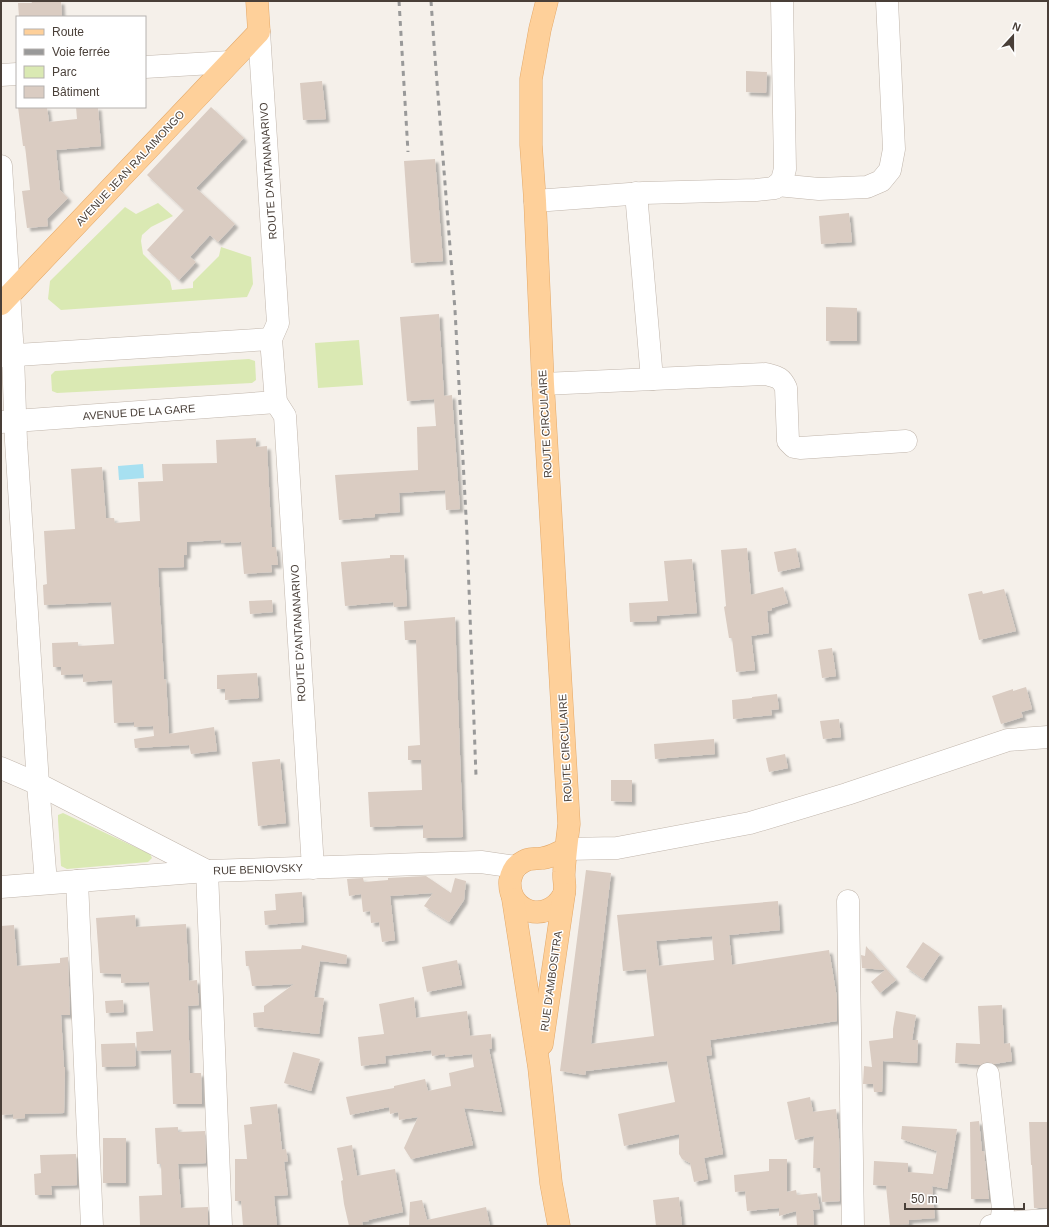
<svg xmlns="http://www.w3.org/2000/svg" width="1049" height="1227" font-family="Arial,sans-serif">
<defs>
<filter id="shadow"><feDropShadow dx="3.5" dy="3.5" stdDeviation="1" flood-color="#0004"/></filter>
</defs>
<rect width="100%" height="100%" fill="#f5f0ea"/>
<!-- green -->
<g fill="#dae9b3">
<path d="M 158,203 L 173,216 L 151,227 L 142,235 L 141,241 L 143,254 L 170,281 L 172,290 L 193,288 L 193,282 L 219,256 L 221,247 L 251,257 L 253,284 L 247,297 L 61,310 L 48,299 L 50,281 L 125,207 L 136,214 Z"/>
<path d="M 359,340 L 363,385 L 318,388 L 315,343 Z"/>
<path d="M 249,359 L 255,361 L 256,380 L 252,383 L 57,393 L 52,391 L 51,375 L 55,371 Z"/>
<path d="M 63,813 L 150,854 L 152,858 L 148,862 L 67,869 L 61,866 L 58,820 L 58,815 Z"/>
</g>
<!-- water -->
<path fill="#a7e0f1" d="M 143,464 L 144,478 L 119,480 L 118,466 Z"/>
<!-- building -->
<g fill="#daccc2" fill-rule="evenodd" filter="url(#shadow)">
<path d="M 31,1 L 61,1 L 62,17 L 19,17 L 18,3 L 32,3 Z"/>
<path d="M 746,71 L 767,72 L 766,93 L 746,92 Z"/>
<path d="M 322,81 L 326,119 L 303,120 L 300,83 Z"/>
<path d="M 18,107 L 47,107 L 49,122 L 77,119 L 76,107 L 98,107 L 101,146 L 56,150 L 60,190 L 68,198 L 47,219 L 48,226 L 27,228 L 22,191 L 30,190 L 25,146 L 23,146 Z"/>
<path d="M 211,107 L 244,138 L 196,188 L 235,224 L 218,242 L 210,235 L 190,257 L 196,262 L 179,280 L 147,250 L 184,210 L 147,175 Z"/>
<path d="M 435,159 L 443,261 L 411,263 L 404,161 Z"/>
<path d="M 849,213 L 852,242 L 821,244 L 819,216 Z"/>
<path d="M 826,307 L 857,308 L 857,341 L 826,341 Z"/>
<path d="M 439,314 L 444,396 L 452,395 L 460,509 L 446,510 L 445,490 L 399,493 L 400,512 L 375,514 L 375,517 L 339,520 L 335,475 L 418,470 L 417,427 L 436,426 L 434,399 L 407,401 L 400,317 Z"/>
<path d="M 256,438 L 256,447 L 267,446 L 272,547 L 276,547 L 278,565 L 271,565 L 272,572 L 244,574 L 241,542 L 221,543 L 221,540 L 187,542 L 187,555 L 184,555 L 184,567 L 158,568 L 164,680 L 166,679 L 169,734 L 214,727 L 217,751 L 191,754 L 189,745 L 135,748 L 134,739 L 154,736 L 153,726 L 134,727 L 134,722 L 114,723 L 112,680 L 83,682 L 83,674 L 61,675 L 61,667 L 53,667 L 52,643 L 78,642 L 78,646 L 114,644 L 111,602 L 44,605 L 43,585 L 47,584 L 44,531 L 75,529 L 71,469 L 102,467 L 106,518 L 114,518 L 115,523 L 140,521 L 138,482 L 163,481 L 162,464 L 217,463 L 216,440 Z"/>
<path d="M 747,548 L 751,595 L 783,587 L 788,603 L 772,608 L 772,610 L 767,611 L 769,633 L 751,636 L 755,670 L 736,672 L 732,638 L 729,638 L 724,607 L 726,606 L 721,550 Z"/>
<path d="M 796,548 L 800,567 L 778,572 L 774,552 Z"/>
<path d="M 390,555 L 404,555 L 407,606 L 394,607 L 393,602 L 345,606 L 341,562 L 390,558 Z"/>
<path d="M 692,559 L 697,613 L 657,616 L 657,621 L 630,622 L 629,603 L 668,601 L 664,561 Z"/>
<path d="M 1004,589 L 1016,631 L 979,640 L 968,594 L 982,591 L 983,594 Z"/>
<path d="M 272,600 L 273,612 L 250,614 L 249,601 Z"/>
<path d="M 455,617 L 463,837 L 423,838 L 423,825 L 370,827 L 368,792 L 422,790 L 421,760 L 408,760 L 408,746 L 420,745 L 416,640 L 405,640 L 404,621 Z"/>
<path d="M 832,648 L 836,676 L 822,678 L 818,650 Z"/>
<path d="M 257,673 L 259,698 L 225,700 L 225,689 L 217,689 L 217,675 Z"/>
<path d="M 1026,687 L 1032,709 L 1021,712 L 1023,717 L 1001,724 L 992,696 L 1013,689 L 1013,691 Z"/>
<path d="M 777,694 L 779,709 L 771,710 L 772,715 L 733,719 L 732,700 L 752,698 L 752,697 Z"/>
<path d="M 839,719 L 841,737 L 823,739 L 820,721 Z"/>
<path d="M 714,739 L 715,754 L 655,759 L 654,744 Z"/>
<path d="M 785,754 L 788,768 L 769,772 L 766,758 Z"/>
<path d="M 280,759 L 286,823 L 258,826 L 252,762 Z"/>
<path d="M 611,780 L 632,780 L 632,802 L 611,801 Z"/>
<path d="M 586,870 L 611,873 L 591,1044 L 654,1036 L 646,969 L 623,971 L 617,915 L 778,901 L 780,930 L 729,935 L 732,965 L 829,950 L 837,998 L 837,1021 L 710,1040 L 712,1055 L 706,1056 L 723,1154 L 704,1158 L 708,1179 L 694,1182 L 690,1163 L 682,1159 L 679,1154 L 679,1134 L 624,1146 L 618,1114 L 675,1102 L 667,1061 L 586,1071 L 585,1075 L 560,1071 ZM 712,936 L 714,960 L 659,966 L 656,941 Z"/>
<path d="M 426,876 L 451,893 L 455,878 L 466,881 L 464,900 L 449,922 L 424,906 L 433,893 L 390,896 L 395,940 L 382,942 L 379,922 L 371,923 L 370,911 L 363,912 L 361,894 L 349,896 L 347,879 L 363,878 L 364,882 L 388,880 L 388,878 Z"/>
<path d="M 302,892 L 304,922 L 265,925 L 264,911 L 276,910 L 275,894 Z"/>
<path d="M 135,915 L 136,927 L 186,924 L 189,981 L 197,980 L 199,1005 L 188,1006 L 190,1073 L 201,1073 L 202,1104 L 173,1104 L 171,1050 L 137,1051 L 136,1032 L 153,1031 L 149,982 L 121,983 L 121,974 L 100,973 L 96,918 Z"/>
<path d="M 14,925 L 17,966 L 60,963 L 60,958 L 68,957 L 70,1015 L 61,1015 L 64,1067 L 65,1067 L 64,1113 L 25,1114 L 25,1118 L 13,1119 L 13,1114 L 1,1115 L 1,926 Z"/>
<path d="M 923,942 L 940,954 L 923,979 L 906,967 Z"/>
<path d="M 302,945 L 347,955 L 346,964 L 320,961 L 314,997 L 324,998 L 319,1034 L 254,1027 L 253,1013 L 264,1012 L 264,1006 L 294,984 L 252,986 L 249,966 L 246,966 L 245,951 L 301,949 Z"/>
<path d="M 866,946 L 896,980 L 880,993 L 871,982 L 885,970 L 862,968 L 861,955 L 865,956 Z"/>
<path d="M 457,960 L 462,985 L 427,992 L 422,967 Z"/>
<path d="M 414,997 L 416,1018 L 467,1011 L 470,1036 L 491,1034 L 492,1048 L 489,1049 L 502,1112 L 464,1108 L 473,1145 L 411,1159 L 404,1148 L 418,1117 L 399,1120 L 398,1112 L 390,1114 L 389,1107 L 350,1115 L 346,1097 L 394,1088 L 394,1086 L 425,1079 L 428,1091 L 451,1086 L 449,1073 L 474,1067 L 472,1054 L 445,1057 L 445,1054 L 432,1056 L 431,1050 L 385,1056 L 386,1063 L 361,1066 L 358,1037 L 384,1034 L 379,1004 Z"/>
<path d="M 123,1000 L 124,1012 L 106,1013 L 105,1001 Z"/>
<path d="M 1002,1005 L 1004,1044 L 1010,1043 L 1012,1061 L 994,1064 L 987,1062 L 980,1065 L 955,1063 L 956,1043 L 980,1044 L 978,1006 Z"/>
<path d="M 896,1011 L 916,1015 L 912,1040 L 918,1040 L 917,1063 L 883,1061 L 882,1092 L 874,1092 L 873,1084 L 863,1084 L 864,1066 L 872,1067 L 869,1041 L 893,1038 L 893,1029 Z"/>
<path d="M 135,1043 L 136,1066 L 102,1067 L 101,1044 Z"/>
<path d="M 293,1052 L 320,1059 L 311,1091 L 284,1083 Z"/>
<path d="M 810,1097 L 813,1112 L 836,1109 L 839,1138 L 840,1201 L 822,1202 L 820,1168 L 813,1168 L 814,1136 L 795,1140 L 787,1102 Z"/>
<path d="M 277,1104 L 282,1150 L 286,1149 L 288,1161 L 284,1162 L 288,1195 L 274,1196 L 277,1226 L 243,1226 L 241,1201 L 235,1201 L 235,1159 L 247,1159 L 244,1125 L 252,1124 L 250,1107 Z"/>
<path d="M 979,1121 L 982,1151 L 984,1151 L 989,1199 L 971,1199 L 970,1122 Z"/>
<path d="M 1029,1122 L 1048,1122 L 1048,1208 L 1034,1208 L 1032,1165 L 1031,1165 Z"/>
<path d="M 902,1126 L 957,1129 L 947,1189 L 932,1186 L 935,1218 L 909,1220 L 909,1224 L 890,1226 L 886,1186 L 873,1185 L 874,1161 L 908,1163 L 908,1172 L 933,1174 L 937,1151 L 901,1139 Z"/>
<path d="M 178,1127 L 178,1132 L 205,1131 L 206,1163 L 178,1164 L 181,1208 L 208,1207 L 208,1226 L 140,1226 L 139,1196 L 162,1195 L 161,1164 L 157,1164 L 155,1128 Z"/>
<rect x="103" y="1138" width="23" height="45"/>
<path d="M 352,1145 L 357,1176 L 395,1169 L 403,1212 L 368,1220 L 369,1221 L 362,1222 L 363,1226 L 349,1226 L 344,1204 L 341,1181 L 343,1180 L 337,1148 Z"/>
<path d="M 76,1154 L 77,1185 L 51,1186 L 52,1195 L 35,1195 L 34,1174 L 41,1173 L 40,1155 Z"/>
<path d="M 769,1159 L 787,1159 L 787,1192 L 796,1190 L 797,1195 L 817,1193 L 820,1209 L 813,1210 L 814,1226 L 797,1226 L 796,1211 L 779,1216 L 779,1208 L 747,1211 L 745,1191 L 735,1192 L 734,1175 L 769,1171 Z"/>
<path d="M 679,1197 L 682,1226 L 656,1226 L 653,1200 Z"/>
<path d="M 422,1200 L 427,1220 L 486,1207 L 490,1226 L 409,1226 L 410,1202 Z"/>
</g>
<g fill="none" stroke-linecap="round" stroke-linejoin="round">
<defs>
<g id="minor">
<path d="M 259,32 L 278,323 L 271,339 L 276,402 L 285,416 L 313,868"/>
<path d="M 145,67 L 230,62"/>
<path d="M 1,75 L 17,74"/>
<path d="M 1,166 L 13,355 L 16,441 L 38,784 L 46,883"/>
<path d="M 777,185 L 819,189 L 867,187 L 881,181 L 890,170 L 894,149 L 887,1"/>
<path d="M 636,193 L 652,379"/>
<path d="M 535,201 L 643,193 L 756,190 L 775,188 L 782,180 L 785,169 L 782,1"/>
<path d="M 1,356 L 271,339"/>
<path d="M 543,384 L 766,374 C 777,377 781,377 786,388 L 788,441 L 794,447 L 800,448 L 906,441"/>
<path d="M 1,422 L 276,402"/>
<path d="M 1,768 L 38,784 L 207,871 L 221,1226"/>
<path d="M 566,849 L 617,848 L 750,823 L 847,794 L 1008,740 L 1048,737"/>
<path d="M 77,881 L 92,1226"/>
<path d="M 1,887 L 207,871 L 481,862 L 516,867"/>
<path d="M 848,901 L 853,1226"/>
<path d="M 988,1074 L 1003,1209 L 1001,1223 L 991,1226"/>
<path d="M 1001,1223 L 1048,1220"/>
</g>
<g id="major">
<path d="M 547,1 L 540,29 L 531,79 L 531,145 L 535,201 L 543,384 L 569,824 C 567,840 565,856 564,872 C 563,881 567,888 563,896 C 547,924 508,913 510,881 C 511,876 513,869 518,865 C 531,856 530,860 543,858 C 551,857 559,852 566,849"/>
<path d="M 1,304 L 259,32 L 257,1"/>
<path d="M 513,899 L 539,1067 L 551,1183 L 559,1226"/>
<path d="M 542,1044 L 564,894"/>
</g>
</defs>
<!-- minor casing -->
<use href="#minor" stroke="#c1b6ac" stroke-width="23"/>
<!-- major casing -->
<use href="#major" stroke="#e4a969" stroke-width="23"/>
<!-- minor -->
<use href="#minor" stroke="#fff" stroke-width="22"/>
<!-- major -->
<use href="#major" stroke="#fed09a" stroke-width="22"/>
<!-- rail -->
<g stroke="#999" stroke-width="3" stroke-dasharray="5 5" stroke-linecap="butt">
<path d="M 399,1 L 408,152"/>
<path d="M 431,1 L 434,44 L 455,310 L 467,535 L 476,776"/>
</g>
</g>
<g text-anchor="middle" stroke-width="3" stroke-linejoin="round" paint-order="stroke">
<!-- street labels -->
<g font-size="11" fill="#493f38" stroke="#fff">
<text transform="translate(130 168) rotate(-47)" y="4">AVENUE JEAN RALAIMONGO</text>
<text transform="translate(268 171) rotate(-94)" y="4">ROUTE D'ANTANANARIVO</text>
<text transform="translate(139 412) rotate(-4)" y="4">AVENUE DE LA GARE</text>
<text transform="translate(545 424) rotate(-93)" y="4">ROUTE CIRCULAIRE</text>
<text transform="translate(298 633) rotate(-93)" y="4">ROUTE D'ANTANANARIVO</text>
<text transform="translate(565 748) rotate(-93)" y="4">ROUTE CIRCULAIRE</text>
<text transform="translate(258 869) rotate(-2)" y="4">RUE BENIOVSKY</text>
<text transform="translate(551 981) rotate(-82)" y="4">RUE D'AMBOSITRA</text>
</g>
</g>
<!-- border -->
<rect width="1049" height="1227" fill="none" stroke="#493f38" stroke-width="4"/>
<!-- legend -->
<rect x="16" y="16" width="130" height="92" fill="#ffffff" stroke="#b6b2af"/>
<rect x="24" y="29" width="20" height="6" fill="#fed09a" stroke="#b6b2af"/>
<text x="52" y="36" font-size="12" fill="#493f38">Route</text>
<rect x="24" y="49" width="20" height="6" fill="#999999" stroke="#b6b2af"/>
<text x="52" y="56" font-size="12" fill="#493f38">Voie ferrée</text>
<rect x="24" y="66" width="20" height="12" fill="#dae9b3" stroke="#b6b2af"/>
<text x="52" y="76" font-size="12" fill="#493f38">Parc</text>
<rect x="24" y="86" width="20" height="12" fill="#daccc2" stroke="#b6b2af"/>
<text x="52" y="96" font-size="12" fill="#493f38">Bâtiment</text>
<!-- north arrow -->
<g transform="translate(1013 36) rotate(21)" stroke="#ffffff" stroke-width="3" paint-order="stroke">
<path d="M0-3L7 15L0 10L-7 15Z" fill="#493f38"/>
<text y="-6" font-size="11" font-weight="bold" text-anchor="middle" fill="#493f38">N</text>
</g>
<!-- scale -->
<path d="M905 1203v6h119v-6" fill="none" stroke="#493f38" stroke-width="2"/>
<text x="911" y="1203" font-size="12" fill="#493f38" stroke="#ffffff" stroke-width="3" paint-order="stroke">50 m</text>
</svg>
